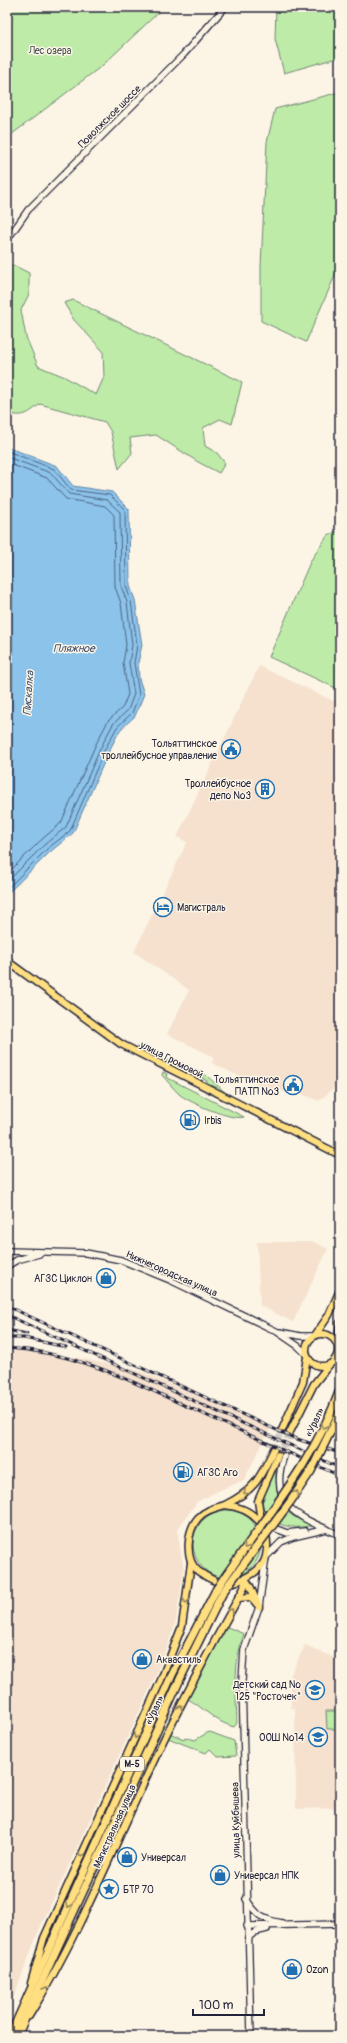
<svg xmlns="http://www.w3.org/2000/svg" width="347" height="2043" font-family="Pangolin,sans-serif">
<rect width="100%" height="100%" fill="#fcf5e5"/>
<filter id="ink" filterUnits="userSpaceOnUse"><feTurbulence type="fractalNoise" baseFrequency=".025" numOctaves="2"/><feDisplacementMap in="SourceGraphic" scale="8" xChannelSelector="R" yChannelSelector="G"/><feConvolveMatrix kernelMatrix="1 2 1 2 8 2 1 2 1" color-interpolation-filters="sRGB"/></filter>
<g filter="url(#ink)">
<!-- built -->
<g fill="#f5e1ce">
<path d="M 259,666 L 340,704 L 340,1080 L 337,1080 L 337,1085 L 319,1101 L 295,1091 L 293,1096 L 279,1090 L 275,1094 L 212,1063 L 214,1057 L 167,1034 L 189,990 L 134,952 L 187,842 L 177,837 Z"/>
<path d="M 257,1242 L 314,1242 L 328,1249 L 293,1322 L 260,1306 Z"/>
<path d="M 34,1349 L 137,1370 L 271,1427 L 244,1480 L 218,1491 L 197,1502 L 177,1530 L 184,1569 L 175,1625 L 156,1675 L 37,1935 L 7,2015 L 7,1352 Z"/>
<path d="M 305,1645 L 340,1660 L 340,1808 L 296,1809 L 295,1708 L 291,1708 L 291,1674 Z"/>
</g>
<!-- green -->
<g fill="#beeba8" stroke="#708672">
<path d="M 7,7 L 164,7 L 103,65 L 7,138 Z"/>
<path d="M 276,7 L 340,7 L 340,57 L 284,73 L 275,39 Z"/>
<path d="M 340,92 L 340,264 L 306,342 L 261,321 L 261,266 L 267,142 L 275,109 Z"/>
<path d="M 7,265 L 13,265 L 29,273 L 29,294 L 21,310 L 26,337 L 38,366 L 65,377 L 96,395 L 104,377 L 103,351 L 74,320 L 64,303 L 73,300 L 242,382 L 232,424 L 220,419 L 203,428 L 205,446 L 217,453 L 225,463 L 219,473 L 198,462 L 156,435 L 130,438 L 132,453 L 119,469 L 111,432 L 105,422 L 40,404 C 28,414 23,418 7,413 L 7,359 L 10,355 L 7,348 Z"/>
<path d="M 340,530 L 340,690 L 269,657 L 311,560 L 328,535 Z"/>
<path d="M 176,1060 L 207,1076 L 228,1095 L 207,1085 L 207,1081 L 202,1078 L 203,1076 L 191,1073 L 190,1075 L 161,1061 Z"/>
<path d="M 163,1072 L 167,1074 L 166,1077 L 244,1117 C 232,1121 188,1102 179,1094 C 173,1088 167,1081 162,1075 Z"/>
<path d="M 276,1467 C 276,1485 275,1505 293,1516 C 299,1519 308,1521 312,1526 C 306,1526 299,1528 293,1527 C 275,1526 257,1513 264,1493 C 267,1484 272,1475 276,1467 Z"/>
<circle cx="227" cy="1544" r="34"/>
<path d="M 225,1626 L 244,1634 C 233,1663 236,1693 237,1723 L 234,1727 C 215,1722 204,1708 188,1699 Z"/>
<path d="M 326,1711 L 340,1711 L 340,1729 L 327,1729 Z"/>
<path d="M 210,1732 L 234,1741 L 236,1756 L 218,1757 L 210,1749 L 206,1753 L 168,1738 L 169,1733 L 184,1739 L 185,1737 L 195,1740 L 207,1733 Z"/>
</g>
<!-- water -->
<path fill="#8cc3ea" stroke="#6283a4" d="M 7,447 L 57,466 L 73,486 L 112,492 L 129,509 L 130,586 L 135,600 L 142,645 L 138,663 L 139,679 L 144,694 L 135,716 L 120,730 L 109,751 L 73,833 L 50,852 L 7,894 Z"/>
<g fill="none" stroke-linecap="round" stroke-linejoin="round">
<!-- shore -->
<g stroke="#4c6281" stroke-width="1">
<path d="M 7,451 L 54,469 L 71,490 L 110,495 L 125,510 L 126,586 L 131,601 L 137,645 L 134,663 L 139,695 L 132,713 L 117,727 L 105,749 L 70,831 L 47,849 L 7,889"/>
<path d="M 7,457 L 51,473 L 69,494 L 107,500 L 120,512 L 121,586 L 127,602 L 132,645 L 129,663 L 134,694 L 128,710 L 113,724 L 101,747 L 66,827 L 44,845 L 7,882"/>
<path d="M 7,463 L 47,478 L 66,499 L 105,506 L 114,515 L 115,587 L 121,603 L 126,645 L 123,663 L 128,694 L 123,707 L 108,721 L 96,744 L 61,823 L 40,841 L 7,874"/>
</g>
<!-- stream -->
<path stroke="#6283a4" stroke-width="1.5" d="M 7,916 L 7,937"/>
<!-- secondary-tunnel -->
<path stroke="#d0cbc3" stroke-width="5.5" stroke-dasharray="5.5 3" stroke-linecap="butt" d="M 284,1456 L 291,1435"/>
<!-- primary-tunnel -->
<g stroke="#d0cbc3" stroke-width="6" stroke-dasharray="6 3" stroke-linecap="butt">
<path d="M 274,1449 L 282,1430"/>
<path d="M 278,1455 L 290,1432"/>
</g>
<defs>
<g id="secondary">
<path d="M 7,240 L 28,210 L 184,54 L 225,7"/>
<path d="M 7,1251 L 86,1253 L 121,1260 L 170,1280 L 276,1331 L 298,1346 L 306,1354"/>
<path d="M 7,1266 L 17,1260 L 39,1254"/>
<path d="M 280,1332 L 300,1336 L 313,1336"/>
<path d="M 338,1349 L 340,1350"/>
<path d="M 333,1362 L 340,1361"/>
<path d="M 284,1456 C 267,1507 299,1517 340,1535"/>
<path d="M 261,1523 L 287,1533 L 305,1531"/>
<path d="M 246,1899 C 258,1917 262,1919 282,1923"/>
<path d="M 247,1926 L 340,1924"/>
<path d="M 248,1938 L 255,1932 L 267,1929"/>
<path d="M 251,2036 L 242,1681 L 244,1650 L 259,1607 L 266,1557 L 281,1542 L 293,1537 L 327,1529"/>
</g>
<g id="primary">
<path d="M 7,961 L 121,1044 L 340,1155"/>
<circle cx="322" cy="1350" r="16"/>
<path d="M 316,1334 L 329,1315 L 340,1290"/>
<path d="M 338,1344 L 340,1323"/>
<path d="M 282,1430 L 303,1382 L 307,1357"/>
<path d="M 290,1432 L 314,1384 L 329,1365"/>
<path d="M 225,1505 C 253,1508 272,1526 266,1556 C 263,1572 238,1584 223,1583 C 214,1582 205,1576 198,1571 C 184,1559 187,1531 198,1518 C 205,1510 215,1508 225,1505 Z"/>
<path d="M 225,1505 C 255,1490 260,1478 274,1449"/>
<path d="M 261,1521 L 258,1501 L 278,1455"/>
<path d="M 245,1579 L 250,1586 L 259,1607"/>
<path d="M 238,1598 L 251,1597 L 257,1604"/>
<path d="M 31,1983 L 44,1938 L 161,1680 L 182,1626 L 191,1563"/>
<path d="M 29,2016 C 85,1926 121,1827 167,1733 C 191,1684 217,1636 244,1588 L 245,1579"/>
</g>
<g id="highway">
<path d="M 10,2036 L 172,1675 L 216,1590"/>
<path d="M 17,2036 L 181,1677 L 223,1592"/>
</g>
</defs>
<!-- secondary casing -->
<use href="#secondary" stroke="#22223b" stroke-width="8"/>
<!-- primary casing -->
<use href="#primary" stroke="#22223b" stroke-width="9"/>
<!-- highway casing -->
<use href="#highway" stroke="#22223b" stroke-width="10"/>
<!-- secondary -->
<use href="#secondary" stroke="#fcf5e5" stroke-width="5.5"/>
<!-- primary -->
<use href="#primary" stroke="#ffdf80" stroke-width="6"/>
<!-- highway -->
<use href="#highway" stroke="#ffdf80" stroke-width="7"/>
<defs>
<g id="rail">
<path d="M 7,1306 L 294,1438 L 340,1453"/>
<path d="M 7,1315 L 340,1468"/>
<path d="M 7,1330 L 27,1334"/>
<path d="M 7,1338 L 24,1338 L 66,1347"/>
<path d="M 7,1348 C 75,1352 127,1379 188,1407 C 238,1430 289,1453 340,1476"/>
</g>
</defs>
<!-- rail casing -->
<use href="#rail" stroke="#22223b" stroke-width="3"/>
<!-- rail -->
<use href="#rail" stroke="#fcf5e5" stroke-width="1.5" stroke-dasharray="4.5" stroke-linecap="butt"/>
<defs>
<g id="highway-bridge">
<path d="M 216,1590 C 259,1525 313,1465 340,1390"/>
<path d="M 223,1592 L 290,1502 L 311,1471 L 340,1412"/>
</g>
</defs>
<!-- highway-bridge casing -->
<use href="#highway-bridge" stroke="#22223b" stroke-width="10" stroke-linecap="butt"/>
<!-- highway-bridge -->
<use href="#highway-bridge" stroke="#ffdf80" stroke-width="7"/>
</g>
<!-- one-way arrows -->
<defs><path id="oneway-chevron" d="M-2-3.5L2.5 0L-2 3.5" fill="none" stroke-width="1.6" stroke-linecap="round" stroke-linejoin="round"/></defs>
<g stroke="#90805e">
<use href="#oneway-chevron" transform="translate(324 1426) rotate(115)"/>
<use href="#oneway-chevron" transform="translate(246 1492) rotate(141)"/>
<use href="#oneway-chevron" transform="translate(296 1493) rotate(-57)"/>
<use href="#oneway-chevron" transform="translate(246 1546) rotate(126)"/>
<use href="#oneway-chevron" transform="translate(186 1601) rotate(100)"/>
<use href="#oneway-chevron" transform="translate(231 1611) rotate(-61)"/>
<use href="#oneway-chevron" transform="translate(180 1708) rotate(-63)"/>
<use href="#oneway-chevron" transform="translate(136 1736) rotate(114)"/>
<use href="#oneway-chevron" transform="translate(81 1854) rotate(115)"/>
<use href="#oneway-chevron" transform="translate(69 1905) rotate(114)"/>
<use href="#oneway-chevron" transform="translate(46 1989) rotate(-59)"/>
</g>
</g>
<!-- icons -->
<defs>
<symbol id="civic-ring" viewBox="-11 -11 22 22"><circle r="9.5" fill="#fcf5e5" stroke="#1f6fb2" stroke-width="1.5"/><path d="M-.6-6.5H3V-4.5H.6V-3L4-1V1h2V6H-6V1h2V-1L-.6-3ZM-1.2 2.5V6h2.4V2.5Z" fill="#1f6fb2"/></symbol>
<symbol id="building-ring" viewBox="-11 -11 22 22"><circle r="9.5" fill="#fcf5e5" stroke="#1f6fb2" stroke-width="1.5"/><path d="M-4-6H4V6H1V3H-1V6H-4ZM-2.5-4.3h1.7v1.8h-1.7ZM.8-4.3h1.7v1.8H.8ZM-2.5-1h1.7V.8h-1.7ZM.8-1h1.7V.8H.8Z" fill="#1f6fb2"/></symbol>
<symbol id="hotel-ring" viewBox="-11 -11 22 22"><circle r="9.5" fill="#fcf5e5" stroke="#1f6fb2" stroke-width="1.5"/><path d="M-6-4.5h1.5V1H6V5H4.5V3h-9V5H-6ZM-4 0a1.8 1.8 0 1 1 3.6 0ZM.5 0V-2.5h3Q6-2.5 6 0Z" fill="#1f6fb2"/></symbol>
<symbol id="fuel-ring" viewBox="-11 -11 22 22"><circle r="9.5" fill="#fcf5e5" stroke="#1f6fb2" stroke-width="1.5"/><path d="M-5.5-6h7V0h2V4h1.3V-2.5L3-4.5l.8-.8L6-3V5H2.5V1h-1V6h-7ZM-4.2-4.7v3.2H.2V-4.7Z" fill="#1f6fb2"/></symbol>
<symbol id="shop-ring" viewBox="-11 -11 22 22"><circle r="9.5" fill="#fcf5e5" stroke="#1f6fb2" stroke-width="1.5"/><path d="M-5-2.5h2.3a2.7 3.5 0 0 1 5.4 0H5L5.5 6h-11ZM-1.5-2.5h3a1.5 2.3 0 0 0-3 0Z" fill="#1f6fb2"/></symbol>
<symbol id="school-ring" viewBox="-11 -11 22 22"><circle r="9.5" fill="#fcf5e5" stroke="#1f6fb2" stroke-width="1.5"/><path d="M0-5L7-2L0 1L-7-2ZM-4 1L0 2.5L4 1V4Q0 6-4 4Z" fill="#1f6fb2"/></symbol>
<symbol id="sight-ring" viewBox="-11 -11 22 22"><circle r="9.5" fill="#fcf5e5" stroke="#1f6fb2" stroke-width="1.5"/><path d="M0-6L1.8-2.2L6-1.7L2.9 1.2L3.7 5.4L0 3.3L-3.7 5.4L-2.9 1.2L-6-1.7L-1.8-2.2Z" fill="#1f6fb2"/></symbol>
</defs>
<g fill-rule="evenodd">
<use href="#civic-ring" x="220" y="738" width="22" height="22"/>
<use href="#building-ring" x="254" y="778" width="22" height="22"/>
<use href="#hotel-ring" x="152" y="896" width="22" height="22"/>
<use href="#civic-ring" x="282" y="1074" width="22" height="22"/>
<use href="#fuel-ring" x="179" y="1109" width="22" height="22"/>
<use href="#shop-ring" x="95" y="1267" width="22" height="22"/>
<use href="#fuel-ring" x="172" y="1461" width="22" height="22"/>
<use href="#shop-ring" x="131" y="1648" width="22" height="22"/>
<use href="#school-ring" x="304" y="1679" width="22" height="22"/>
<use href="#school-ring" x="307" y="1726" width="22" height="22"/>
<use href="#shop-ring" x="116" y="1846" width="22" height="22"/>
<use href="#shop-ring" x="209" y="1864" width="22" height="22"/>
<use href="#sight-ring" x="98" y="1878" width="22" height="22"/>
<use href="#shop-ring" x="281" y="1958" width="22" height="22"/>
</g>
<g text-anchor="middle" stroke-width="3" stroke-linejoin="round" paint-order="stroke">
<!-- shield labels -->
<rect fill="#fcf5e5" stroke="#63616e" stroke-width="1" x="120" y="1757" width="24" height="14" rx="3"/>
<g font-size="9" font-weight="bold" fill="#22223b">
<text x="132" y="1767">М-5</text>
</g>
<!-- park labels -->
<g font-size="10" fill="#495456" stroke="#fcf5e5">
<text x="50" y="54">Лес озера</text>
</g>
<!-- street labels -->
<g font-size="10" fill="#22223b" stroke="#fcf5e5">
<text transform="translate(109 116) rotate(-45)" y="4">Поволжское шоссе</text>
<text transform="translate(172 1059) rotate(27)" y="4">улица Громовой</text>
<text transform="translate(172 1273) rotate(24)" y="4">Нижнегородская улица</text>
<text transform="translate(314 1422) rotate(-64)" y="4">«Урал»</text>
<text transform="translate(154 1710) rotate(-65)" y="4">«Урал»</text>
<text transform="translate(235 1820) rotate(-91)" y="4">улица Куйбышева</text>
<text transform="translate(114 1826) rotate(-66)" y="4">Магистральная улица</text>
</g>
<!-- poi labels -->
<g font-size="10" fill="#22223b" stroke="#fcf5e5" text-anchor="start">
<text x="217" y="747" text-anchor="end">Тольяттинское<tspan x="217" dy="12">троллейбусное управление</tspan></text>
<text x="251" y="787" text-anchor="end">Троллейбусное<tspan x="251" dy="12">депо №3</tspan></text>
<text x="177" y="911">Магистраль</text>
<text x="279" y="1083" text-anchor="end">Тольяттинское<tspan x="279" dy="12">ПАТП №3</tspan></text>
<text x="204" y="1124">Irbis</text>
<text x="92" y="1282" text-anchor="end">АГЗС Циклон</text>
<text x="197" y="1476">АГЗС Аго</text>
<text x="156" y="1663">Аквастиль</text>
<text x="301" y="1688" text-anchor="end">Детский сад №<tspan x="301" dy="12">125 "Росточек"</tspan></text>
<text x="304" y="1741" text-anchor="end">ООШ №14</text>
<text x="141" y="1861">Универсал</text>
<text x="234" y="1879">Универсал НПК</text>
<text x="123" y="1893">БТР 70</text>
<text x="306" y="1973">Ozon</text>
</g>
<!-- water labels -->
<g font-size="11" font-style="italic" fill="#425270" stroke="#fcf5e5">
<text x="74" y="652">Пляжное</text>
<text transform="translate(28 693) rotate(-86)" y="4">Пискалка</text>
</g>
</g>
<!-- margin -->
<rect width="347" height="2043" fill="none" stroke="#fcf5e5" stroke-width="24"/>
<rect x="12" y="12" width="323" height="2019" fill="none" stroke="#22223b" stroke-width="1.5" filter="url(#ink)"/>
<!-- scale -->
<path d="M193 2009v6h71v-6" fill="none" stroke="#22223b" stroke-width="2"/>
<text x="199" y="2009" font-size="12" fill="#22223b" stroke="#fcf5e5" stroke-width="3" paint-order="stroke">100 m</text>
</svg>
